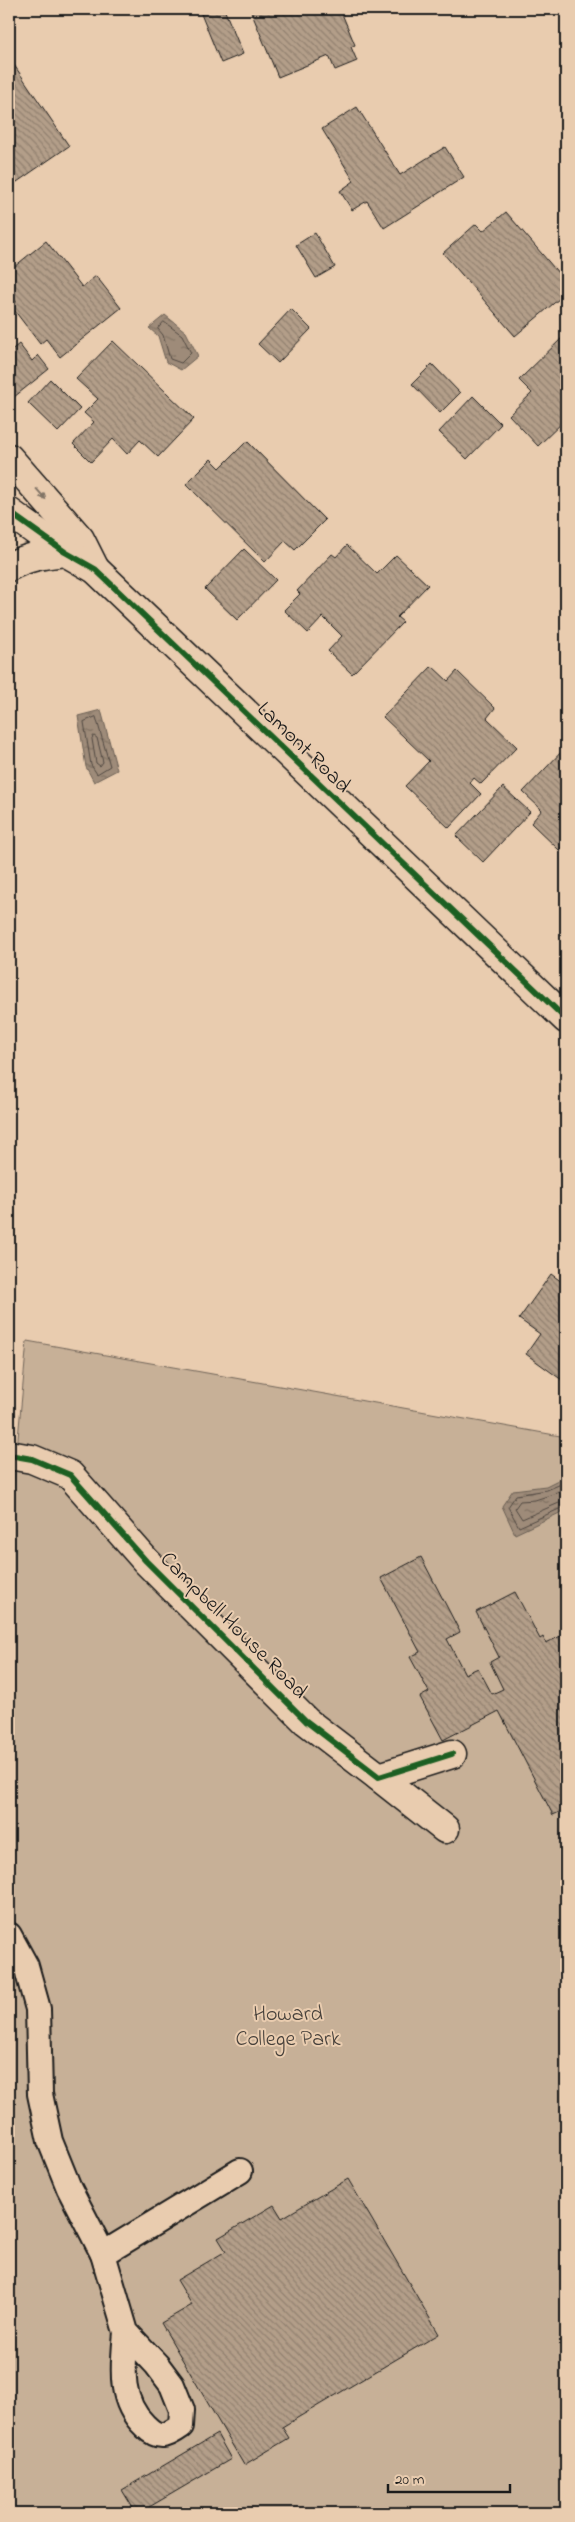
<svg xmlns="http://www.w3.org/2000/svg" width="575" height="2522" font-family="'Indie Flower',sans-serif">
<defs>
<pattern id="water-ripples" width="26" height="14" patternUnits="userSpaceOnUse" patternTransform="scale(1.25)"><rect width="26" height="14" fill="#9e8b79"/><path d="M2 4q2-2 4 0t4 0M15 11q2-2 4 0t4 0" fill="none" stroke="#807162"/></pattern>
<pattern id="building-back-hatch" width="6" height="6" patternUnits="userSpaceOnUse" patternTransform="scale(1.25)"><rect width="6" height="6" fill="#b39e89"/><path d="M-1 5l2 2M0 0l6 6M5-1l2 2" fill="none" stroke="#91806f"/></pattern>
</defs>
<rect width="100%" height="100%" fill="#e9ccaf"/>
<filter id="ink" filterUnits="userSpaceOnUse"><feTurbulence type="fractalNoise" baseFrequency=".02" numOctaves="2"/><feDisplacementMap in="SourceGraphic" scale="10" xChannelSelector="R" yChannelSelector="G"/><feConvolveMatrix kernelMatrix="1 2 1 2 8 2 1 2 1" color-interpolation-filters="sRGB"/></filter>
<g filter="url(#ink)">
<!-- green -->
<path fill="#c7b097" stroke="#72665a" d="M 27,1341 L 566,1437 L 566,2513 L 9,2513 L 9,1536 Z"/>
<!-- water -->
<g fill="url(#water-ripples)" stroke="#6a5f54">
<path d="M 165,315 L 186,332 L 198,356 L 181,370 L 166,362 L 158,336 L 149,328 Z"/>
<path d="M 101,710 L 117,770 L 94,782 L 86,767 L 78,716 Z"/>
<path d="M 566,1476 L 566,1510 L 515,1534 L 502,1506 L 513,1490 L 546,1486 Z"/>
</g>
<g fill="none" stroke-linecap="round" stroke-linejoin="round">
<!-- shore -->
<g stroke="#504841" stroke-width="1">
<path d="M 164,322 L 182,335 L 191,353 L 181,363 L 170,359 L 163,335 L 158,329 Z"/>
<path d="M 96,717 L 110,766 L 97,774 L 91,765 L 84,722 Z"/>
<path d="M 94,736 L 97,738 L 103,762 L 100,766 L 96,763 L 92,739 Z"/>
<path d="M 566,1482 L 547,1490 L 516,1495 L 508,1507 L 519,1527 L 566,1506"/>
<path d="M 566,1490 L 535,1500 L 520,1501 L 515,1508 L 522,1519 L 566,1500"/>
</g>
</g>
<!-- building -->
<g fill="url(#building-back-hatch)" stroke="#1c1c1c">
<path d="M 199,9 L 224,9 L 243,54 L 221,63 Z"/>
<path d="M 250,9 L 340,9 L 355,45 L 351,47 L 357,61 L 335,70 L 329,56 L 278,77 Z"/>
<path d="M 12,62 L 69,146 L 14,184 L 9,176 L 9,64 Z"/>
<path d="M 357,107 L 400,175 L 445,147 L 464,177 L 384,228 L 367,201 L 352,210 L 340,191 L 354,181 L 322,129 Z"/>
<path d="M 506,212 L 566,282 L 566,293 L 515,336 L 443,253 L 476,224 L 483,231 Z"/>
<path d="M 315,233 L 335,267 L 316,278 L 296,245 Z"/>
<path d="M 46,241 L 82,287 L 96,276 L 121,308 L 60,357 L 46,339 L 40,344 L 11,306 L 16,302 L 9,292 L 9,271 Z"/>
<path d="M 291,309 L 311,329 L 278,363 L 258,344 Z"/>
<path d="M 566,334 L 566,419 L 538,446 L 509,415 L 532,393 L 519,380 Z"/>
<path d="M 113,341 L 194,419 L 158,457 L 140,440 L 127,454 L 113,439 L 91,462 L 73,444 L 94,422 L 84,413 L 98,399 L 76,379 Z"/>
<path d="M 19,344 L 32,361 L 38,355 L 49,369 L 9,401 L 9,352 Z"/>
<path d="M 432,364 L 460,393 L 440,413 L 412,384 Z"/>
<path d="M 50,379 L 80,409 L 58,432 L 28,403 Z"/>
<path d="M 473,396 L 501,424 L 467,459 L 439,432 Z"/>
<path d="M 247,441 L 325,520 L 295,550 L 285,541 L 265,562 L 186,484 L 211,459 L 220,468 Z"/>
<path d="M 347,545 L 377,574 L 396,555 L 428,585 L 397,617 L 403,622 L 352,674 L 328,651 L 342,636 L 323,617 L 308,633 L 284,610 L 300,594 L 297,591 L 332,554 L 336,557 Z"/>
<path d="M 244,549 L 276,580 L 237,620 L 205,589 Z"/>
<path d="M 432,666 L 448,681 L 457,671 L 495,708 L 487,718 L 517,747 L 481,784 L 474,778 L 470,783 L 481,794 L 449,828 L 405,786 L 429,761 L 383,717 Z"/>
<path d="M 566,747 L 566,842 L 559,850 L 531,823 L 542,810 L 523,792 Z"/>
<path d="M 503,787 L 530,812 L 483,862 L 456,836 Z"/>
<path d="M 551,1274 L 566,1285 L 566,1383 L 526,1354 L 540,1334 L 519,1319 Z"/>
<path d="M 421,1557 L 460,1632 L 447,1639 L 465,1674 L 478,1668 L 492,1694 L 503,1689 L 490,1662 L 499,1657 L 476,1612 L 515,1592 L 540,1639 L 543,1637 L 546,1643 L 563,1635 L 566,1640 L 566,1809 L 553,1815 L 499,1711 L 443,1740 L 420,1697 L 429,1692 L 410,1657 L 420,1652 L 381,1578 Z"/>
<path d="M 348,2179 L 439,2334 L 282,2427 L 289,2438 L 244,2465 L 161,2323 L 192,2305 L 177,2280 L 226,2251 L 218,2238 L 274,2205 L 282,2218 Z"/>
<path d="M 217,2434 L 231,2459 L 139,2513 L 136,2513 L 122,2490 Z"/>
</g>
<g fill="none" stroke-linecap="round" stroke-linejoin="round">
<defs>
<g id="service">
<path d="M 9,1935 L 26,1966 L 38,2009 L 40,2094 L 50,2141 L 69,2188 L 103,2254 L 126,2332 L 157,2365 L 172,2385 L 182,2410 L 181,2426 C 167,2436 159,2440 145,2426 C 118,2401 123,2366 126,2332"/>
<path d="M 103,2254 L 240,2171"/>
</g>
<g id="minor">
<path d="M 9,1455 L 32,1459 L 70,1475 L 146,1561 L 306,1721 L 379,1777 L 452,1754"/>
<path d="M 379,1777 L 445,1829"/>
</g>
<g id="tertiary">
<path d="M 9,458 L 80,539 L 95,569"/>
<path d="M 9,512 L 65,552 L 95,569 L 566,1019"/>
<path d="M 9,567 C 26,557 45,554 65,552"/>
</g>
</defs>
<!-- service casing -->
<use href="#service" stroke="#1c1c1c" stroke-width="28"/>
<!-- minor casing -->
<use href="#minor" stroke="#1c1c1c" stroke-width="31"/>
<!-- tertiary casing -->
<use href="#tertiary" stroke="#1c1c1c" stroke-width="31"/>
<!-- service -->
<use href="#service" stroke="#e9ccaf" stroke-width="24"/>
<!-- minor -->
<use href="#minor" stroke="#e9ccaf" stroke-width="28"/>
<!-- tertiary -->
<use href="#tertiary" stroke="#e9ccaf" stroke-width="28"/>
<defs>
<g id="cycleway">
<path d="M 9,512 L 65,552 L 95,569 L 566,1019"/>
<path d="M 9,1455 L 32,1459 L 70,1475 L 146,1561 L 306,1721 L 379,1777 L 452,1754"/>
</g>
</defs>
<!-- cycleway casing -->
<use href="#cycleway" stroke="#e9ccaf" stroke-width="9"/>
<!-- cycleway -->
<use href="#cycleway" stroke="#1b5e20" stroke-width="6"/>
</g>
<!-- one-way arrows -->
<defs><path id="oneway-solid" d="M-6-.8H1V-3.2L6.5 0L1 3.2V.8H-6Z" transform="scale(1.25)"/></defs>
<use fill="#827466" href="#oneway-solid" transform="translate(41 494) rotate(49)"/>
</g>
<g text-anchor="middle" stroke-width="4" stroke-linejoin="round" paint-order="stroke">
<!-- street labels -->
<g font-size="22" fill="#1c1c1c" stroke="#e9ccaf">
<text transform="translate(305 746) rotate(44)" y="8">Lamont Road</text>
<text transform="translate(235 1624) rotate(45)" y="8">Campbell House Road</text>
</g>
<!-- park labels -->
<g font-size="22" fill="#47413b" stroke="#e9ccaf">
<text x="288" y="2020">Howard<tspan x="288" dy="25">College Park</tspan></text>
</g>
</g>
<!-- margin -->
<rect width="575" height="2522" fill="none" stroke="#e9ccaf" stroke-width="30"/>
<rect x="15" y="15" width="545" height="2492" fill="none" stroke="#1c1c1c" stroke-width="2" filter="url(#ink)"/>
<!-- scale -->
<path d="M388 2484v8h122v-8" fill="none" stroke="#1c1c1c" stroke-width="2.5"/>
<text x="395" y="2484" font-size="15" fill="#1c1c1c" stroke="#e9ccaf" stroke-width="4" paint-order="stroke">20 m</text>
</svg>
